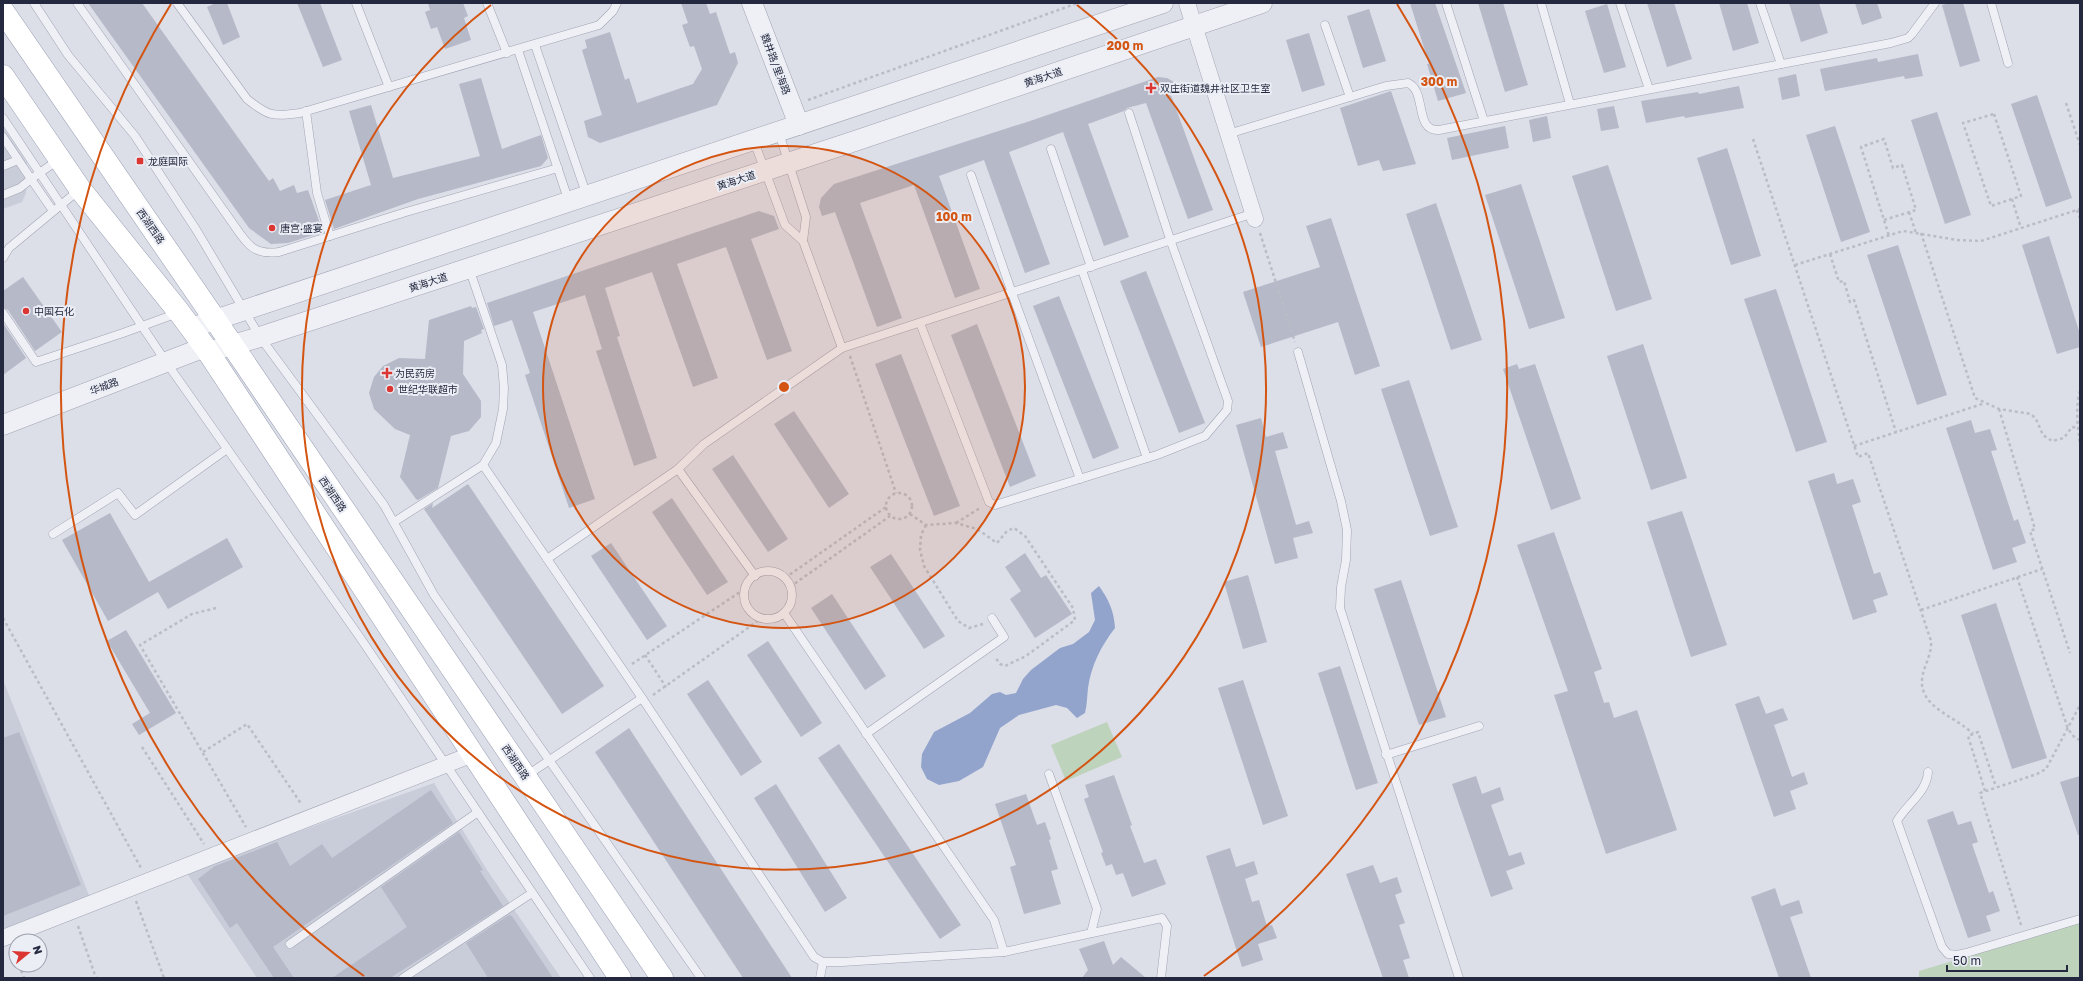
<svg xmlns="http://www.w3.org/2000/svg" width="2083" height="981" font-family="'Golos Text','Noto Sans SC',sans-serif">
<rect width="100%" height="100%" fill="#dcdee8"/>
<!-- built -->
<g fill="#c9cdda">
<path d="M 3,127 L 27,163 L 26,193 L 22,202 L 3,209 Z"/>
<path d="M 3,680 L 94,908 L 3,947 Z"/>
<path d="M 434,783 L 487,870 L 561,978 L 257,978 L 186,872 Z"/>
</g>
<!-- green -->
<g fill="#bed3bc">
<path d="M 1107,722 L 1122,757 L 1066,781 L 1051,745 Z"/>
<path d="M 2080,923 L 2080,978 L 1919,978 L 1919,971 Z"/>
</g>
<!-- water -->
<path fill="#92a4cc" d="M 1099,586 C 1109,600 1114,611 1115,628 C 1101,646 1091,666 1088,688 C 1087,697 1087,705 1085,713 L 1077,718 L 1067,708 L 1056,705 L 1019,715 L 1000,728 L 983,767 L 959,781 L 939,785 L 927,779 L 921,767 L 922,754 L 934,732 L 970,713 L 992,694 L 1000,692 L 1006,695 L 1016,693 L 1023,679 L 1031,670 L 1060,648 L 1073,644 L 1089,632 L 1095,620 L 1091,593 Z"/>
<!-- building -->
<g fill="#b5b9c8">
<path d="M 88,3 L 142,3 L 269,181 L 273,178 L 280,191 L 294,185 L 297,193 L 308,190 L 323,232 L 288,243 L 271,244 L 249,228 Z"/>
<path d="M 216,3 L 227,3 L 240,37 L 223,45 L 207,7 Z"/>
<path d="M 297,3 L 320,3 L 342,60 L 323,67 Z"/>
<path d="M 428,3 L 463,3 L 468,16 L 464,18 L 471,40 L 445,49 L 437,27 L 431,29 L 425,12 L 430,10 Z"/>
<path d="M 681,3 L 706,3 L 710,14 L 716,12 L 730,54 L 735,52 L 738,63 L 717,105 L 600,143 L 588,137 L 584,121 L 602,115 L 582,50 L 587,48 L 585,40 L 610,32 L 625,80 L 629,78 L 637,103 L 693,84 L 702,69 L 694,46 L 690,47 L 682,25 L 688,23 Z"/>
<path d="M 1410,3 L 1435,3 L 1466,93 L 1438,101 L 1427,64 L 1429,64 Z"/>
<path d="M 1478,3 L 1503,3 L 1528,85 L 1505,92 Z"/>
<path d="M 1647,3 L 1674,3 L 1692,59 L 1667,67 Z"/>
<path d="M 1719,3 L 1747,3 L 1759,43 L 1733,51 Z"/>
<path d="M 1789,3 L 1819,3 L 1828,33 L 1801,42 Z"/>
<path d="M 1855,3 L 1877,3 L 1882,18 L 1862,25 Z"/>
<path d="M 1950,3 L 1963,3 L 1980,61 L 1960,67 L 1942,5 Z"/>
<path d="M 1607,4 L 1626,67 L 1604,73 L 1585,11 Z"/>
<path d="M 1369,9 L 1386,61 L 1363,68 L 1347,16 Z"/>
<path d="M 1309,33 L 1325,85 L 1302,92 L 1286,40 Z"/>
<path d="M 1918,54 L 1923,76 L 1905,79 L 1904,76 L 1825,91 L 1820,69 L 1877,58 L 1878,62 Z"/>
<path d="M 1796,74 L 1800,96 L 1782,100 L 1778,78 Z"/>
<path d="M 1158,77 L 1167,78 L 1174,82 L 1178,92 L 1171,95 L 1213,210 L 1188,219 L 1146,103 L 1127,108 L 1124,111 L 1088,124 L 1129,237 L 1104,246 L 1063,132 L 1009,152 L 1050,264 L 1025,273 L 984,160 L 939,176 L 980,289 L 955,298 L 914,185 L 860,203 L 902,318 L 877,327 L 835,212 L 822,216 L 819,207 L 821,198 L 834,184 L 1030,121 Z"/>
<path d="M 481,78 L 502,149 L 541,135 L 548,158 L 541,166 L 418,199 L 334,229 L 325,200 L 371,185 L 349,111 L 371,105 L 393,178 L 480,156 L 459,84 Z"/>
<path d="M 1739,86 L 1744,108 L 1685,118 L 1684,116 L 1646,123 L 1641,101 L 1698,92 L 1699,94 Z"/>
<path d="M 1391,91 L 1416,164 L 1383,171 L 1379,160 L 1358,166 L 1340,108 Z"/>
<path d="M 2037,95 L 2072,198 L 2046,207 L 2011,104 Z"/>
<path d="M 1614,106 L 1619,128 L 1601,131 L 1597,109 Z"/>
<path d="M 1937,112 L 1971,215 L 1945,224 L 1911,120 Z"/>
<path d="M 1547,116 L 1551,138 L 1533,142 L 1529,120 Z"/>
<path d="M 1505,126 L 1509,148 L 1452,160 L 1447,138 Z"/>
<path d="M 1835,126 L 1870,232 L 1841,242 L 1806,135 Z"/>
<path d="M 1727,148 L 1761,256 L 1731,265 L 1697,158 Z"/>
<path d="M 1608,165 L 1652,299 L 1616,311 L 1572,176 Z"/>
<path d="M 1521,184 L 1565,318 L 1529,329 L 1485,195 Z"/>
<path d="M 1436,203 L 1482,340 L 1451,350 L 1406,214 Z"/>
<path d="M 759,211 L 774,216 L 779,229 L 751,239 L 792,351 L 767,360 L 726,247 L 677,264 L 718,378 L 693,387 L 652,272 L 605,288 L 620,336 L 617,337 L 657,458 L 634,466 L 596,351 L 602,349 L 585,295 L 533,312 L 595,499 L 569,508 L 525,375 L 530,373 L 512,320 L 494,326 L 487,303 Z"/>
<path d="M 1331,218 L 1380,366 L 1355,375 L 1338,322 L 1261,347 L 1243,292 L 1320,267 L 1306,226 Z"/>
<path d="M 2049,236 L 2080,334 L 2080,347 L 2057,354 L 2022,245 Z"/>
<path d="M 1898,245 L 1947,395 L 1917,405 L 1867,255 Z"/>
<path d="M 1146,271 L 1205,423 L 1179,433 L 1120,281 Z"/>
<path d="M 23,277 L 62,332 L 35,351 L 8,310 L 3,308 L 3,291 Z"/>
<path d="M 1776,289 L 1827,442 L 1796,452 L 1744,299 Z"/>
<path d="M 1059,296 L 1119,448 L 1093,459 L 1033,306 Z"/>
<path d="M 471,306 L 472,308 L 476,307 L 484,329 L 481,330 L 482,333 L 464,341 L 463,374 L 481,401 L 481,417 L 469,431 L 451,436 L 438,488 L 418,500 L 416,499 L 400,477 L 410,435 L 395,429 L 374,409 L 369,393 L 374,377 L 383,366 L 399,358 L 425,359 L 429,320 Z"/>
<path d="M 3,323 L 26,358 L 3,375 Z"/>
<path d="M 977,324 L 1036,476 L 1010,487 L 951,335 Z"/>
<path d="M 1643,344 L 1687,478 L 1651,490 L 1607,356 Z"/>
<path d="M 901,354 L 960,506 L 934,516 L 875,364 Z"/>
<path d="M 1517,364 L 1519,369 L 1535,364 L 1581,499 L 1551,510 L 1503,369 Z"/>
<path d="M 1409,380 L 1458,527 L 1430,536 L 1381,389 Z"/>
<path d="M 794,411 L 849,494 L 829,508 L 774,424 Z"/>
<path d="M 1261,418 L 1266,437 L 1283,432 L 1288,448 L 1275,451 L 1296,525 L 1309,521 L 1313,533 L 1293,538 L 1298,558 L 1275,564 L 1236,425 Z"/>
<path d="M 1971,420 L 1975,433 L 1990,429 L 1997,450 L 1991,451 L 2014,521 L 2018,519 L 2026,543 L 2012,548 L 2017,562 L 1993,570 L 1946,428 Z"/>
<path d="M 733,455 L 788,539 L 768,552 L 712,469 Z"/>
<path d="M 1834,473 L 1837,484 L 1853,479 L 1861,502 L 1852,505 L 1874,574 L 1880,572 L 1888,595 L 1873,600 L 1877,612 L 1853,620 L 1808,481 Z"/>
<path d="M 468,484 L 604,686 L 562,714 L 424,509 L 433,503 L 432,508 Z"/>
<path d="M 672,498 L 728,582 L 707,595 L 652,512 Z"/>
<path d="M 1682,511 L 1727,645 L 1691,657 L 1647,522 Z"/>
<path d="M 110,513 L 149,582 L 227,538 L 243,567 L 168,609 L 158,592 L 108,621 L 62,540 Z"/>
<path d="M 1554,532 L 1602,669 L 1594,672 L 1604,703 L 1609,702 L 1614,718 L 1637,710 L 1677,830 L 1606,854 L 1554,695 L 1568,691 L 1517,545 Z"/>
<path d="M 611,543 L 667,626 L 647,640 L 591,556 Z"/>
<path d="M 1025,553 L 1041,578 L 1046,575 L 1072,614 L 1035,638 L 1010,599 L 1021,591 L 1005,567 Z"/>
<path d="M 891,554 L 945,636 L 924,649 L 870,567 Z"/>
<path d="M 1248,575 L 1267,642 L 1243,649 L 1224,582 Z"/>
<path d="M 1401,580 L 1446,717 L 1419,725 L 1374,589 Z"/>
<path d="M 832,594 L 886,676 L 865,690 L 811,608 Z"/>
<path d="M 1996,603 L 2047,758 L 2012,769 L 1961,615 Z"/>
<path d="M 126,630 L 176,713 L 139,735 L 132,724 L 150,713 L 107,641 Z"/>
<path d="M 768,641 L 822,723 L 801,737 L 747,655 Z"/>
<path d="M 1340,666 L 1378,783 L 1356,790 L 1318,673 Z"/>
<path d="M 708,680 L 762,762 L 741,776 L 687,694 Z"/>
<path d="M 1243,680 L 1288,816 L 1263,825 L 1218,688 Z"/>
<path d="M 1759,696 L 1766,714 L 1783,708 L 1788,720 L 1774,725 L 1792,777 L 1804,772 L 1808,784 L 1790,791 L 1796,809 L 1774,817 L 1735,704 Z"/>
<path d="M 629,728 L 792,978 L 743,978 L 595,752 Z"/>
<path d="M 19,732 L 81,885 L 3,916 L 3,738 Z"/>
<path d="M 839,744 L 961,925 L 940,939 L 818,758 Z"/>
<path d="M 1114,775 L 1132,825 L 1130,826 L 1144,863 L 1156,859 L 1166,884 L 1132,897 L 1123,873 L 1116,875 L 1112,864 L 1106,866 L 1101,853 L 1103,852 L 1084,799 L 1089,797 L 1085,785 Z"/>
<path d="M 1476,776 L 1482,794 L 1500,787 L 1504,800 L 1491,805 L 1509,856 L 1521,852 L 1525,864 L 1506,871 L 1513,889 L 1491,897 L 1452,784 Z"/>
<path d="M 2080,776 L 2080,835 L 2078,835 L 2060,782 Z"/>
<path d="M 776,784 L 847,898 L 825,912 L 754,798 Z"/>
<path d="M 431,790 L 453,823 L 273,947 L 294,978 L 274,978 L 237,923 L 230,928 L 198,879 L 215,866 L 277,842 L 290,866 L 322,844 L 332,858 Z"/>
<path d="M 1026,794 L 1037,825 L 1045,822 L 1051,839 L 1049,840 L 1058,869 L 1051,871 L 1061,904 L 1024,914 L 1010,867 L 1016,865 L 995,804 Z"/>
<path d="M 1953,811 L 1958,825 L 1971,821 L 1978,842 L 1972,844 L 1989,893 L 1993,891 L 2000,911 L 1986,916 L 1991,931 L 1968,938 L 1927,820 Z"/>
<path d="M 459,832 L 483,870 L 480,871 L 503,906 L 390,978 L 332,978 L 407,927 L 381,887 Z"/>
<path d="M 1230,848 L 1236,867 L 1254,861 L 1258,874 L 1245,879 L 1252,902 L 1259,900 L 1267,926 L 1272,925 L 1277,938 L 1258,944 L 1263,960 L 1242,967 L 1206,856 Z"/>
<path d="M 1373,865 L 1380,883 L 1397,877 L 1402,892 L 1395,895 L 1405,923 L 1399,925 L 1410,958 L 1403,960 L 1409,978 L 1383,978 L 1346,874 Z"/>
<path d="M 1775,888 L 1781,906 L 1799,900 L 1803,913 L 1790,917 L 1811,978 L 1779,978 L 1751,897 Z"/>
<path d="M 509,915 L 512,916 L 553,978 L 488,978 L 466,943 Z"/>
<path d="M 1104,941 L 1113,965 L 1121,957 L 1146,978 L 1082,978 L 1088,970 L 1079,949 Z"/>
</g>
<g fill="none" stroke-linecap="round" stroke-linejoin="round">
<defs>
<g id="service">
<path d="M 34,3 L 68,55 L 135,136 L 197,231 L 260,337 L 384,505 L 434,595 L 701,978"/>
<path d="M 77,3 L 229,218 C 245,240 250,256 279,252 L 406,212 L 558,168"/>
<path d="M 177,3 L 247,99 C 268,116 273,117 300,113 L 599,25 L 613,11 L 617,3"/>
<path d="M 356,3 L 389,87"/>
<path d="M 487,3 L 507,53"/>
<path d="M 1446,3 L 1484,121"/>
<path d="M 1541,3 L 1570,104"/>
<path d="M 1620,3 L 1649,89"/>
<path d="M 1760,3 L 1781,64"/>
<path d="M 1991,3 L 2008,63"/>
<path d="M 1325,25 L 1350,97"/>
<path d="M 535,45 L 587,196"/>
<path d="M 518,50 L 569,202"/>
<path d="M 306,111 L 317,193 L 330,236"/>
<path d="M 3,118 L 166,362 L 359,636 L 590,978"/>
<path d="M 1228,134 L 1386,86 L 1408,83 C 1427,91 1414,132 1439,130 L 1891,43 L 1908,38 L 1912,34 L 1935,3"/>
<path d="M 3,137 L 31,179 L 58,160"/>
<path d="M 754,141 L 785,225 L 803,241 L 806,217 L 779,133"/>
<path d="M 1051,149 L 1091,267"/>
<path d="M 3,166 L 18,160"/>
<path d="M 971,175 L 1012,293 L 1080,479"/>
<path d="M 3,195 L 20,188 L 31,179 L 53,211"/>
<path d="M 803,241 L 842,348"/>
<path d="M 3,258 L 9,248 L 79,190"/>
<path d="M 469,268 L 502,365 L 504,388 L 503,409 L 496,443 L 483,465 L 642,698 L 814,957 L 823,962 L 842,962 L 1004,952 L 1162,918 L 1167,926 L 1161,978"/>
<path d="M 1082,270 L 1147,458"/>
<path d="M 3,313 L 36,362 L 123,333 L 178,313"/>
<path d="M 920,323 L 989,502 L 995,505 L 1157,455 L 1205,436 L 1227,410 L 1228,401 L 1171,242 L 1129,113"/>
<path d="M 1298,352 L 1341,501 L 1347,530 L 1346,560 L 1341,587 L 1340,608 L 1459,978"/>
<path d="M 678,469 L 755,576"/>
<path d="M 394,522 L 483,465"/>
<path d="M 53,534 L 118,493 L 135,515 L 227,449"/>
<path d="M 547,559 L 678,469 L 704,444 L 842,348 L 1254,213"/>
<circle cx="768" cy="595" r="24"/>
<path d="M 784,613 L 994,920 L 1004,952"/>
<path d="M 866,734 L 1004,637 L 992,618"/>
<path d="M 1386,755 L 1479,726"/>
<path d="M 1928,772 C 1927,792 1907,804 1897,821 L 1942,947 L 1948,954 L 1957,955 L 1966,953 L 2080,919"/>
<path d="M 1049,774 L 1097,909 L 1091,933"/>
<path d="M 526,776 L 642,698"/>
<path d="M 290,944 L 478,812"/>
<path d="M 403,978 L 532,893"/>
<path d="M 820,978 L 823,962"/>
</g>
<g id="minor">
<path d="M 1187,3 L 1255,219"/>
<path d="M 3,938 L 473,754"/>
</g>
<g id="tertiary">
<path d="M 752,3 L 799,125"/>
<path d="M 191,328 L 1163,3"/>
<path d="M 208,352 L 260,337 L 858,140 L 1262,3"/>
<path d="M 3,425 L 205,347"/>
</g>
<g id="primary">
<path d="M 3,11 L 216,321 L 662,978"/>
<path d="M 3,76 L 80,189 L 179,312 L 205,347 L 620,978"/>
</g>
</defs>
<!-- service casing -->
<use href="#service" stroke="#a1a4b2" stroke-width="9"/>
<!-- minor casing -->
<use href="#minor" stroke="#a1a4b2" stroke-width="17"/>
<!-- tertiary casing -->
<use href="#tertiary" stroke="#a1a4b2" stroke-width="21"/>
<!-- primary casing -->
<use href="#primary" stroke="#9aa0b5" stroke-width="23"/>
<!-- path -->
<g stroke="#babcc6" stroke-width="2.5" stroke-dasharray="3 3" stroke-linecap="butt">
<path d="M 808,100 L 1078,3"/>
<path d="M 2066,103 L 2080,145"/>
<path d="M 1994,114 L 2021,196 L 1991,206 L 1963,123 Z"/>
<path d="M 1753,139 L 1858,457 L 1868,453 L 1931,641 C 1932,656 1923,666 1922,680 C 1920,708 1957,717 1973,734"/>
<path d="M 2012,199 L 2021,228"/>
<path d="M 2077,210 L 2080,218"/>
<path d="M 1909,212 L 1916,233"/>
<path d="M 1884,220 L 1916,210 L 1902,165 L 1893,168 L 1884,139 L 1861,147 L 1889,236"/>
<path d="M 1260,233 L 1295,342"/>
<path d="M 1921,233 L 1975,398 L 1999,409 L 2031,414 L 2036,419 L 2043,435 L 2052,441 L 2064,438 L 2072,427 L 2078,428"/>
<path d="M 1830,254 L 1839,282 L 1844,281 L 1850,302 L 1854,300 L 1896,432"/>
<path d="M 1795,265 L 1903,231 L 1957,240 L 1981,241 L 2080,209"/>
<path d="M 850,356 L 896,493"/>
<path d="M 2080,391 C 2075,408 2078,428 2080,445"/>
<path d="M 1999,409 L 2035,529 L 2030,531 L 2070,653"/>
<path d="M 1854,446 L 1985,403"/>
<circle cx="899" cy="506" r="13"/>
<path d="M 910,514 L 926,525 L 956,523 L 977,529 L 997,543 L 1007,531 L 1014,528 L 1025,536 L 1073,608 L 1075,620 L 1026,656 L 1005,666 L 1000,664 L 995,657"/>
<path d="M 956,523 L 980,508"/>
<path d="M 926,525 L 921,535 L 920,550 L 924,566 L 958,621 L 969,628 L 983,624"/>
<path d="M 2017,577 L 2068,729 L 2075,738 L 2080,740"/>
<path d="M 785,578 L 886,507"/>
<path d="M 790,587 L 890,516"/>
<path d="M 216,608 L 192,614 L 140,645 L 246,827"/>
<path d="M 1921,610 L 2042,569"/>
<path d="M 3,618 L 141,868"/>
<path d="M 645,655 L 666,687"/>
<path d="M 632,664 L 746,588"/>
<path d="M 653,695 L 762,618"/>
<path d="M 142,747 L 204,844"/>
<path d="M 203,752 L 247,724 L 302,805"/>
<path d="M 1985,791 L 1968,736 L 1978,732 L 1996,787"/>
<path d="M 136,901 L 164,978"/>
<path d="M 2021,925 L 1980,793 L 2037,774 L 2046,769 L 2080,705"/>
<path d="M 78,926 L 96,978"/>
<path d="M 13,949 L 16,957"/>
<path d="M 19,965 L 24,978"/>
</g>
<!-- service -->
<use href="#service" stroke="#eff0f6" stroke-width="8"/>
<!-- minor -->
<use href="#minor" stroke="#eff0f6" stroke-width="16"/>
<!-- tertiary -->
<use href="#tertiary" stroke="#eff0f6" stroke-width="20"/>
<!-- primary -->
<use href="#primary" stroke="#fff" stroke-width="22"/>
</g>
<!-- distance rings -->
<circle cx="784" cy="387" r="241" fill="#d45411" fill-opacity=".12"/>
<g fill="none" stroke="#d45411" stroke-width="2">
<circle cx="784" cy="387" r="241"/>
<path d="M1077 5A482 482 0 1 1 491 5"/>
<path d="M364 976A723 723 0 0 1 171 4M1397 4A723 723 0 0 1 1204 976"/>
</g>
<!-- markers -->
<g fill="#dc3632" stroke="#ebeef5" stroke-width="1.5">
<path d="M1149 82h4v4h4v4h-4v4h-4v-4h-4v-4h4z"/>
<rect x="136" y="157" width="8" height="8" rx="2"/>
<circle cx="272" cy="228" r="4"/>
<circle cx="26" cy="311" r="4"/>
<path d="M385 367h4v4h4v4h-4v4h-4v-4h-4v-4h4z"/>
<circle cx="390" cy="389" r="4"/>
</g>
<g text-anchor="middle" stroke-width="4" stroke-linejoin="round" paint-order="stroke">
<!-- street labels -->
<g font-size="10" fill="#24293f" stroke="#ebeef5">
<text transform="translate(776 64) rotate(69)" y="4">魏井路/里海路</text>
<text transform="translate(1043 77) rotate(-19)" y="4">黄海大道</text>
<text transform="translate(736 180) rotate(-18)" y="4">黄海大道</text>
<text transform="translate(151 226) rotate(55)" y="4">西湖西路</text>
<text transform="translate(428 282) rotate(-18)" y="4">黄海大道</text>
<text transform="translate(104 386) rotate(-21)" y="4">华城路</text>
<text transform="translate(333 494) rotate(56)" y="4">西湖西路</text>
<text transform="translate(516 762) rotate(56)" y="4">西湖西路</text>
</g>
<!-- poi labels -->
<g font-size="10" fill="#24293f" stroke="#ebeef5" text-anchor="start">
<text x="1160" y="92">双庄街道魏井社区卫生室</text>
<text x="148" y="165">龙庭国际</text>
<text x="280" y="232">唐宫·盛宴</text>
<text x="34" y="315">中国石化</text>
<text x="395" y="377">为民药房</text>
<text x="398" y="393">世纪华联超市</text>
</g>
</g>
<circle cx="784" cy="387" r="6" fill="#d45411" stroke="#ebeef5" stroke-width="2"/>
<g font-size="12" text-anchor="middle" font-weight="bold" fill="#d45411" stroke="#ebeef5" stroke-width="4" stroke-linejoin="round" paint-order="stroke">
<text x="1125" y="50">200 m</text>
<text x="1439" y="86">300 m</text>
<text x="954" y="221">100 m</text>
</g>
<!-- border -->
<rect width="2083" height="981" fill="none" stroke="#24293f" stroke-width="8"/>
<!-- north arrow -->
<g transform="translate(28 953) rotate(72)"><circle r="19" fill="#ebeef5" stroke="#9b9fac"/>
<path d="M0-3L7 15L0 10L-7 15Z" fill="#dc3632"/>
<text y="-6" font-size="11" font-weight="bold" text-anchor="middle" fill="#24293f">N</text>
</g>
<!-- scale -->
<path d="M1947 965v6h120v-6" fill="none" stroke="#24293f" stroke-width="2"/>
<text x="1953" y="965" font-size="12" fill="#24293f" stroke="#ebeef5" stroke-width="3" paint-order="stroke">50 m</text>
</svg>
